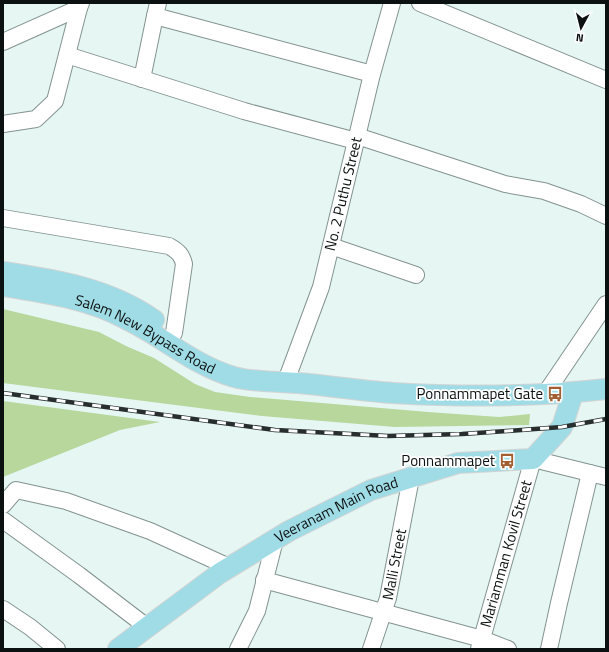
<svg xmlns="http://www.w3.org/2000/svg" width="609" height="652" font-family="'Titillium Web',sans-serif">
<rect width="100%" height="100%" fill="#e5f6f3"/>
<!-- green -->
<g fill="#b7d79c">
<path d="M 3,309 L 99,332 L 126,346 L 154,358 L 195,384 L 215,392 L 250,397 L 428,412 L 499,417 L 530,414 L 529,425 L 395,427 L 262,416 L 3,383 Z"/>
<path d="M 3,401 L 160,422 L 120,430 L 3,477 Z"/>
</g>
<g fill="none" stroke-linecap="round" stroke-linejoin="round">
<defs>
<g id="minor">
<path d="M 158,3 L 155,16 L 372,74"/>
<path d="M 420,3 L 606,80"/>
<path d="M 3,42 L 79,8 L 81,3"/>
<path d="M 67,55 L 244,111 L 356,141"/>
<path d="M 142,79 L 155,16"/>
<path d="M 3,124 L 36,119 L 55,101 L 79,8"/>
<path d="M 357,136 L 505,184 L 544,191 L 581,204 L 606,216"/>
<path d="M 3,218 L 169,246 C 178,251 182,255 184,264 L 174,333"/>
<path d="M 331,246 L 416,275"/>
<path id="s1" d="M 286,381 L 321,287 L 372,74 L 392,3"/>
<path d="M 545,394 L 606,304"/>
<path d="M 3,505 L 16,490 L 66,501 L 150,531 L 229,567"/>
<path d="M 3,520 L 79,575 L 147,627"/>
<path d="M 264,580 L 482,639 L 508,649"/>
<path d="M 3,609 L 30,627 L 57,649"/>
<path d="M 238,649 L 257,611 L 275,540"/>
<path id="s2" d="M 371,649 L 388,598 L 411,478"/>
<path id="s3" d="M 479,649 L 533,459 L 606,477"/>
<path d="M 549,649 L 559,603 L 590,473"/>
</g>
<g id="major">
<path d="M 3,272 C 56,280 109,288 154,320"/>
<path id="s4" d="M 3,286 C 44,293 86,298 124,318 C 162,336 193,365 234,377 C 255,383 286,381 309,384 C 337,387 365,391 393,393 C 463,397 536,397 606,389"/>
<path id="s5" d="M 118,649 L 220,573 L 289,531 L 371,490 L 458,463 L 533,459 L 562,427 L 573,393"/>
</g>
</defs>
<!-- minor casing -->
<use href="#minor" stroke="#839390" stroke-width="18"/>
<!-- major casing -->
<use href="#major" stroke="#d3d4d4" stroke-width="22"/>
<!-- minor -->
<use href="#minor" stroke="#fff" stroke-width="16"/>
<!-- major -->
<use href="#major" stroke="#a0dce6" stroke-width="20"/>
<defs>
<path id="rail" d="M 3,393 L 275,430 L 388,436 L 462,434 L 507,431 L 562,427 L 606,419"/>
</defs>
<!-- rail casing -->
<use href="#rail" stroke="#272e2d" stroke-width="4.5"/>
<!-- rail -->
<use href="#rail" stroke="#fff" stroke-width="3" stroke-dasharray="9" stroke-linecap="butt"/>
</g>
<!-- icons -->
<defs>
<symbol id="bus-bare" viewBox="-9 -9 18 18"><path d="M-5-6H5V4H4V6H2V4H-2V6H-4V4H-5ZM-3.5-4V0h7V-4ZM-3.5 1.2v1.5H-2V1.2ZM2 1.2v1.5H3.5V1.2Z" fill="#a25e30" stroke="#fff" stroke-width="2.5" paint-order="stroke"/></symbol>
</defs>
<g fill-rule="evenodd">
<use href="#bus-bare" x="544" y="383" width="22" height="22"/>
<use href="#bus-bare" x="496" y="450" width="22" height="22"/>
</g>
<g text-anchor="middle" stroke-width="3.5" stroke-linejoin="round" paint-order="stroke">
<!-- street labels -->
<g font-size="15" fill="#0b1110" stroke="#fff">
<text dy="5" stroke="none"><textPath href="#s1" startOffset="196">No. 2 Puthu Street</textPath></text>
<text dy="5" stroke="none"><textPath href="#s4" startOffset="152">Salem New Bypass Road</textPath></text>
<text dy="5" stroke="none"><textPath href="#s5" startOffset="260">Veeranam Main Road</textPath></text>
<text dy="5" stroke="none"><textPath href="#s3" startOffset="99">Mariamman Kovil Street</textPath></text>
<text dy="5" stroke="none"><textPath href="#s2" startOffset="88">Malli Street</textPath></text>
</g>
<!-- poi labels -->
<g font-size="15" fill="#0b1110" stroke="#fff" text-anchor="end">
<text x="543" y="399">Ponnammapet Gate</text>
<text x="495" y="466">Ponnammapet</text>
</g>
</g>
<!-- border -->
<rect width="609" height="652" fill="none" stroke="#0b1110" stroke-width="8"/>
<!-- north arrow -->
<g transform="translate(581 28) rotate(187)" stroke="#ffffff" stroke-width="3" paint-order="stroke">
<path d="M0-3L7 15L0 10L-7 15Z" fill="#0b1110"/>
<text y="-6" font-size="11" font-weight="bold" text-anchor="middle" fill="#0b1110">N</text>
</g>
</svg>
